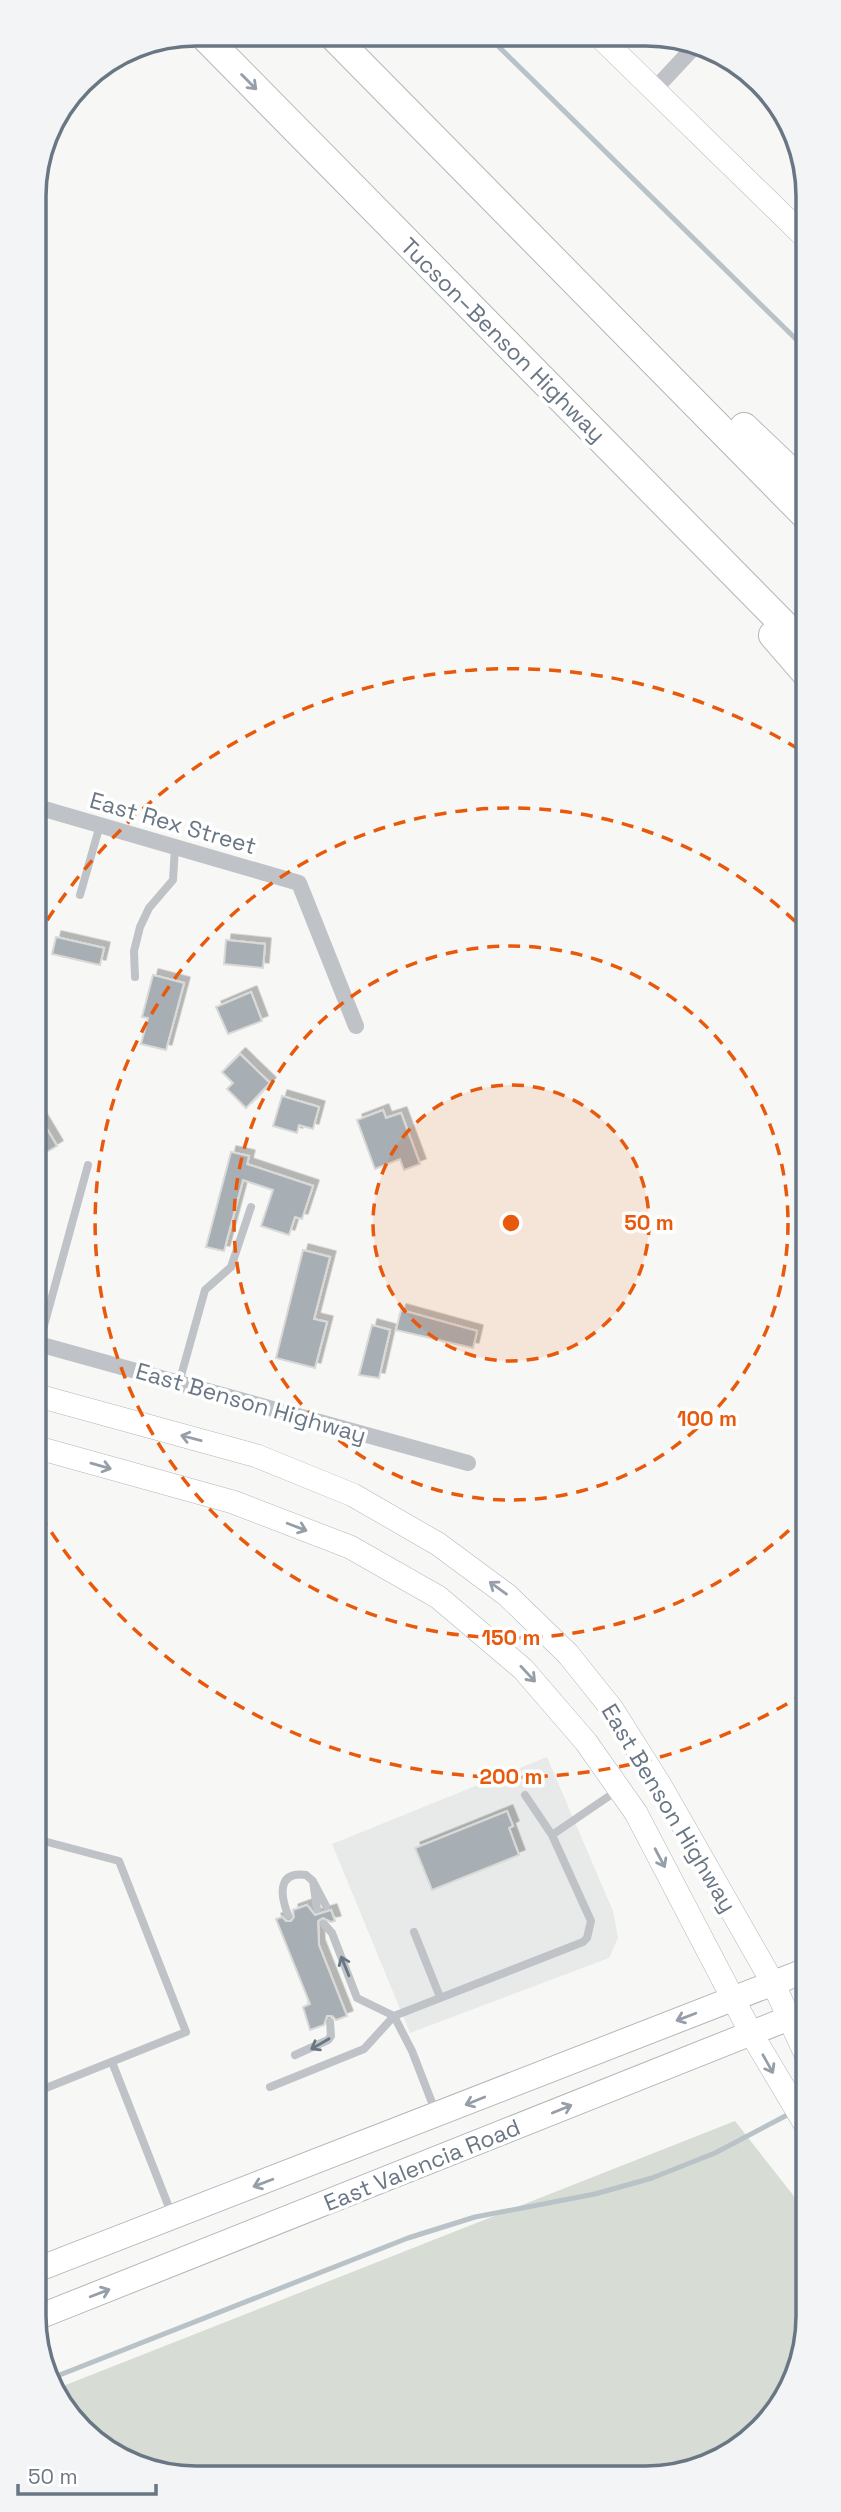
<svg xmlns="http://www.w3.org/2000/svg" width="841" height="2512" font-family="'Space Grotesk',sans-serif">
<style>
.built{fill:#e8eae9}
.green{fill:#d7dcd5}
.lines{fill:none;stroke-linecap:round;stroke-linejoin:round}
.stream{stroke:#b9c2c7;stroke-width:5}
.building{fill:#a7aeb4;stroke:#d9d9d8;stroke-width:2;filter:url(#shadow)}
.secondary-casing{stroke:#b2b7bc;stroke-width:24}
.primary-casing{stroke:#b3b7bb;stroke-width:26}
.highway-casing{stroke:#b3b6ba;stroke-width:30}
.lane{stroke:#bfc3c7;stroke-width:8}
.street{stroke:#bfc3c7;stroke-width:16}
.secondary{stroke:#fff;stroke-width:23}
.primary{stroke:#fff;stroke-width:24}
.highway{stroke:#fff;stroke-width:28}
.oneway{stroke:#969fa9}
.oneway2{stroke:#697684}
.ring{fill:none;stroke:#e8590c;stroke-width:3.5;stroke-dasharray:12 9}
.labels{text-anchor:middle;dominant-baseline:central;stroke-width:7;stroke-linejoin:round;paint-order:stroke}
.street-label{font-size:23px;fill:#697684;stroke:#fff}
.rim{fill:none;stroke:#697684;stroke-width:3.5}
.centre{fill:#e8590c;stroke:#fff;stroke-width:3.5}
.ring-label{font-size:21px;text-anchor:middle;font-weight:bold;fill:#e8590c;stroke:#fff;stroke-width:7;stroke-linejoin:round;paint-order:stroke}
</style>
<defs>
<filter id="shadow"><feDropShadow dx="5.5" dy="-5.5" stdDeviation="0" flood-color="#0004"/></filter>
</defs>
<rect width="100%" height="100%" fill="#f7f8f5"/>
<path class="built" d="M 547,1757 L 613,1911 L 618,1938 L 609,1958 L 410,2033 L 332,1844 Z"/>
<path class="green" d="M 735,2121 L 807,2213 L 807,2327 L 768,2423 L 677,2476 L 163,2476 L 80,2431 L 58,2388 Z"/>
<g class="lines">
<path class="stream" d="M 487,35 L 805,348
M 52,2378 L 408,2238 L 475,2217 L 595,2194 L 652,2178 L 715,2153 L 791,2113"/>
</g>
<path class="building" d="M 56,937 L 104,948 L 100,965 L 52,954 Z
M 226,940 L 265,944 L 263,968 L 224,964 Z
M 153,975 L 184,983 L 166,1050 L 141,1044 L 148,1018 L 142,1017 Z
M 251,992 L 262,1021 L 228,1034 L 216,1007 Z
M 240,1054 L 270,1083 L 246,1108 L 227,1089 L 233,1083 L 222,1072 Z
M 282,1096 L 319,1107 L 313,1129 L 299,1125 L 297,1133 L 273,1126 Z
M 35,1109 L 57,1146 L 35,1159 Z
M 383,1110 L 386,1118 L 401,1113 L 420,1164 L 404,1170 L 400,1159 L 375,1169 L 357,1120 Z
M 231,1152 L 249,1156 L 247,1164 L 313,1186 L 302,1219 L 295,1217 L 289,1235 L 261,1226 L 273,1190 L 243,1180 L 224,1251 L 206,1247 Z
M 303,1250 L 330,1257 L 314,1319 L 327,1322 L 315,1368 L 276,1358 Z
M 401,1310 L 477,1331 L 473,1348 L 396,1330 Z
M 372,1325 L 390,1330 L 379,1378 L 359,1375 Z
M 507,1811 L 513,1826 L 509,1828 L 519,1855 L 432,1890 L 415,1848 Z
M 307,1905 L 315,1915 L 331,1910 L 335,1921 L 331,1922 L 323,1918 L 318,1921 L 319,1945 L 347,2016 L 336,2020 L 332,2016 L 327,2016 L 324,2025 L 310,2030 L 303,2007 L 310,2004 L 276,1919 L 282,1917 L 286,1921 L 291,1921 L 294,1917 L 293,1910 Z"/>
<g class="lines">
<defs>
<path id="secondary" d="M 599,36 L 805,237
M 35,1395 L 257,1456 L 353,1495 L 438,1544 L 507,1595 L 568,1654 L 612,1709 L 660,1785 L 773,1983 L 807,2057
M 35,1447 L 233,1502 L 350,1547 L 438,1597 L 523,1669 L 586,1742 L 636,1813 L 751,2033 L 807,2127"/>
<path id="primary" d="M 36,2270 L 807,1970
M 36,2318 L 807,2011"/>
<path id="highway" d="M 201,33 L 805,646
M 331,34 L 805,515
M 744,427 L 805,485
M 773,635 L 805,672"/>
</defs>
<use href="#secondary" class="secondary-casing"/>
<use href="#primary" class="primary-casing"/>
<use href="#highway" class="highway-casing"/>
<path class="lane" d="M 80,895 L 100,825
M 135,977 L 134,951 L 140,927 L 149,908 L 173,880 L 175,847
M 39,1344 L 88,1165
M 179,1383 L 205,1290 L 231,1267 L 251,1207
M 552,1835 L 618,1790
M 36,1839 L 119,1861 L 186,2032 L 36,2092
M 314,1883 L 326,1906
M 288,1915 C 281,1897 276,1871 306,1875 L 313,1881 L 317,1909
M 324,1924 L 332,1933 L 357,1998 L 394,2016 L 412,2051 L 436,2113
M 414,1932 L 440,1997
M 295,2055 L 328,2040 L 331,2036 L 330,2022
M 112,2062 L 172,2215
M 270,2087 L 364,2049 L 394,2016 L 583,1942 L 587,1938 L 591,1921 L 552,1835 L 525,1795"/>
<path class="street" d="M 655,89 L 695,46
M 34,806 L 299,883 L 356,1026
M 35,1343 L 468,1463"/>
<use href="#secondary" class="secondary"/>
<use href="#primary" class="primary"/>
<use href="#highway" class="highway"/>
</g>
<defs><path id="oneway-shaft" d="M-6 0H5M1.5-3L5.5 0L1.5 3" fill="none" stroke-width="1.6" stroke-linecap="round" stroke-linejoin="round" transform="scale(1.75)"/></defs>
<g class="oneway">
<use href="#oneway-shaft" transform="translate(249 82) rotate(45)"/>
<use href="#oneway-shaft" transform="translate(191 1438) rotate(-165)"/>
<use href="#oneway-shaft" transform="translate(101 1466) rotate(16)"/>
<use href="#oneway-shaft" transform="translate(297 1527) rotate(21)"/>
<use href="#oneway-shaft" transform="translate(498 1588) rotate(-144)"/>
<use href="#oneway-shaft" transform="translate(528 1674) rotate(47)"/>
<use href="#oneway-shaft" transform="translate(660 1858) rotate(62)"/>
<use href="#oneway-shaft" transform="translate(686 2017) rotate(159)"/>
<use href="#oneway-shaft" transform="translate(768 2064) rotate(61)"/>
<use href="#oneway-shaft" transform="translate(475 2101) rotate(158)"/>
<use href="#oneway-shaft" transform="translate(562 2109) rotate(-22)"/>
<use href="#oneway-shaft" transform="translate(263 2183) rotate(159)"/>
<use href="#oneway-shaft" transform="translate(100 2293) rotate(-21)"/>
</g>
<g class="oneway2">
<use href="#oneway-shaft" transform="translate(345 1966) rotate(-112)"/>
<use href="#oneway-shaft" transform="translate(320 2044) rotate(150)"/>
</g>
<circle cx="511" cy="1223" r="138" fill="#e8590c" fill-opacity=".12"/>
<g class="ring">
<circle cx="511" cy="1223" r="138"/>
<circle cx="511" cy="1223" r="277"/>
<path d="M804 1516A415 415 0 1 1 804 930"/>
<path d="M805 1693A554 554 0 0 1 36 1508M36 938A554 554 0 0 1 805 753"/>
</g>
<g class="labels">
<g class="street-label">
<text transform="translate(503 340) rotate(45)">Tucson–Benson Highway</text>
<text transform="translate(173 823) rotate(16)">East Rex Street</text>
<text transform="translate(251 1403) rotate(16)">East Benson Highway</text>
<text transform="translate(669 1808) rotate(59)">East Benson Highway</text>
<text transform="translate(422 2165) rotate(-22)">East Valencia Road</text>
</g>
</g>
<path d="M0 0H841V2512H0ZM196 46H646A150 150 0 0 1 796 196V2316A150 150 0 0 1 646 2466H196A150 150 0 0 1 46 2316V196A150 150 0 0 1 196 46Z" fill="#f3f4f5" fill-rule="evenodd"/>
<path class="rim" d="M196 46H646A150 150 0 0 1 796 196V2316A150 150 0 0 1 646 2466H196A150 150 0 0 1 46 2316V196A150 150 0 0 1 196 46Z"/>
<circle cx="511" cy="1223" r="10" class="centre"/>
<g class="ring-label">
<text x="649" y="1230">50 m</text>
<text x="707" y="1426">100 m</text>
<text x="511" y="1645">150 m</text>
<text x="511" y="1784">200 m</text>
</g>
<path d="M18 2484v10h138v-10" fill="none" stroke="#697684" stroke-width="3.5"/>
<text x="28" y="2484" font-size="21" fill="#697684" stroke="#ffffff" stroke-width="5" paint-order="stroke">50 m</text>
</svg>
